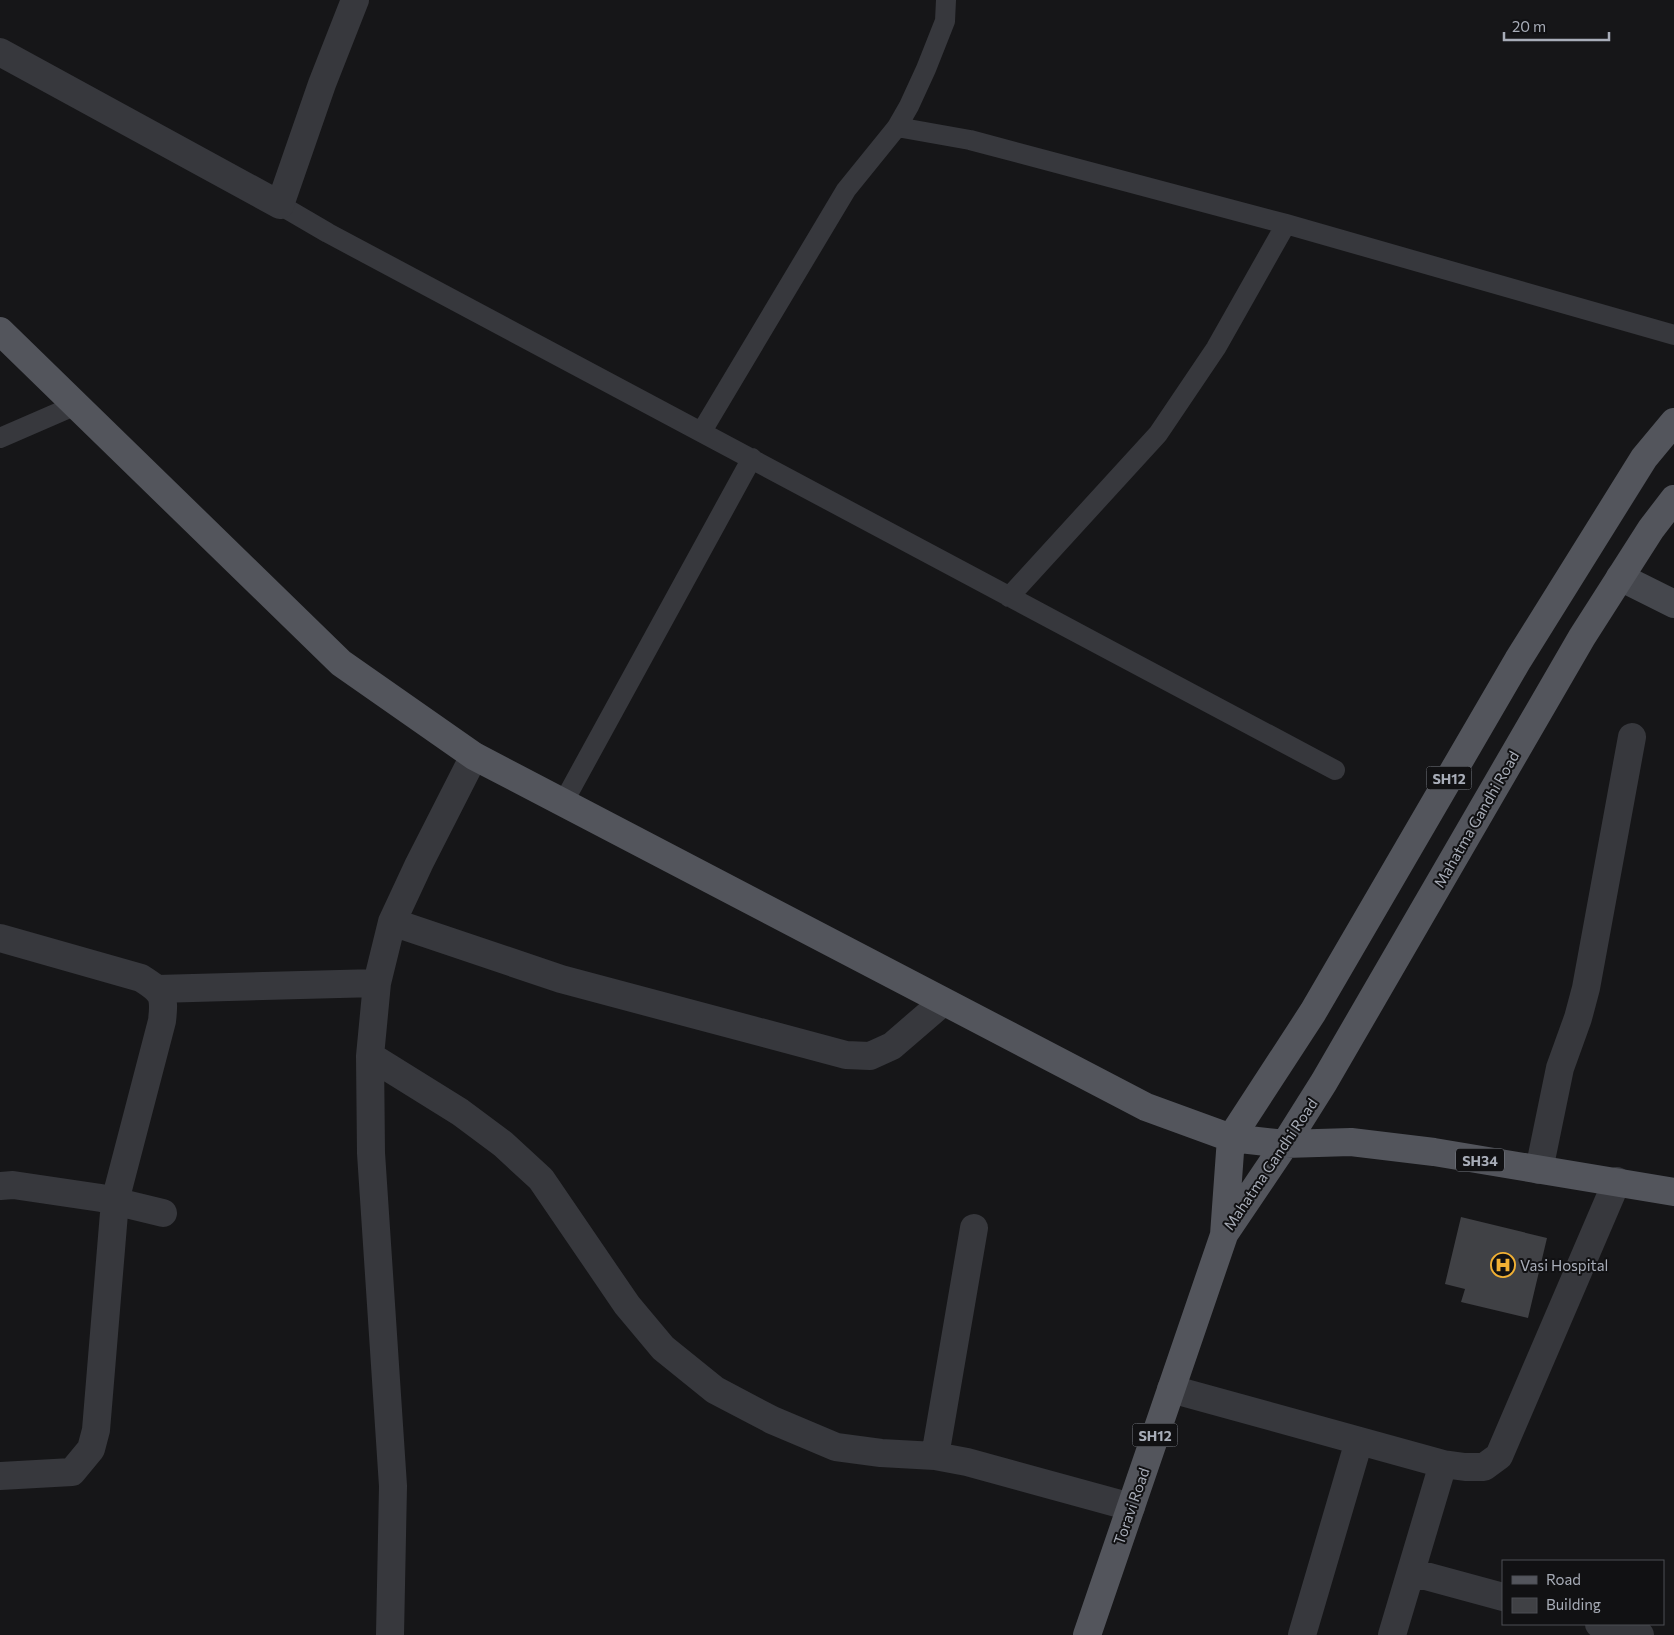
<svg xmlns="http://www.w3.org/2000/svg" width="1674" height="1635" font-family="Commissioner,sans-serif">
<style>
.building{fill:#404145}
.lines{fill:none;stroke-linecap:round;stroke-linejoin:round}
.lane{stroke:#37383d;stroke-width:20}
.street{stroke:#37383d;stroke-width:28}
.secondary{stroke:#45474d;stroke-width:28}
.primary{stroke:#53555c;stroke-width:28}
.labels{text-anchor:middle;dominant-baseline:central;stroke-width:4;stroke-linejoin:round;paint-order:stroke}
.shield{fill:#111113;stroke:#7b7e86;stroke-width:1}
.shield-label{font-size:14px;font-weight:bold;fill:#a8adb8}
.street-label{font-size:15px;fill:#a8adb8;stroke:#111113}
.poi-label{font-size:15px;fill:#a8adb8;stroke:#111113;text-anchor:start}
</style>
<rect width="100%" height="100%" fill="#161618"/>
<path class="building" d="M 1461,1217 L 1547,1238 L 1528,1318 L 1461,1302 L 1465,1289 L 1445,1284 Z"/>
<g class="lines">
<path class="lane" d="M 897,127 L 970,140 L 1286,224 L 1674,335
M 280,205 L 328,233 C 665,411 999,592 1335,770
M 702,431 L 846,190 L 897,127 L 909,106 L 926,69 L 945,21 L 946,0
M 0,438 L 76,405
M 1009,597 L 1158,434 L 1216,348 L 1286,224
M 563,803 L 752,458"/>
<path class="street" d="M 0,52 L 280,205 L 322,84 L 355,0
M 392,922 L 561,979 L 846,1055 L 870,1056 L 892,1046 L 943,1002
M 0,938 L 141,978 C 163,992 165,995 162,1021 L 115,1201 L 96,1430 L 91,1449 L 72,1472 L 0,1476
M 157,989 L 377,983
M 370,1056 L 460,1112 L 503,1144 L 541,1179 L 627,1305 L 663,1348 L 715,1390 L 772,1420 L 836,1447 L 881,1453 L 935,1456 L 967,1462 L 1131,1507
M 1539,1170 L 1560,1068 L 1578,1018 L 1586,988 L 1632,737
M 0,1186 L 13,1185 L 101,1198 L 163,1213
M 1171,1389 L 1443,1464 L 1465,1467 L 1484,1467 L 1499,1456 L 1617,1181
M 935,1456 L 974,1228
M 1411,1572 L 1503,1597
M 1599,1624 L 1640,1635
M 390,1635 L 393,1486 L 371,1153 L 370,1056 L 377,983 L 392,922 L 419,864 L 474,756
M 1302,1635 L 1359,1441
M 1392,1635 L 1443,1464"/>
<path class="secondary" d="M 1620,577 L 1674,604"/>
<path class="primary" d="M 0,331 L 341,663 L 474,756 L 1146,1107 L 1231,1138 L 1285,1144 L 1351,1142 L 1434,1152 L 1674,1192
M 1225,1233 L 1285,1144 L 1324,1082 L 1582,637 L 1651,529 L 1674,499
M 1087,1635 L 1224,1235 L 1231,1138 L 1313,1012 L 1518,660 L 1644,458 L 1674,422"/>
</g>
<defs>
<symbol id="hospital-ring" viewBox="-11 -11 22 22"><circle r="9.5" fill="#111113" stroke="#f2b134" stroke-width="1.5"/><path d="M-5-5h3v3.5h4V-5h3V5h-3V1.5h-4V5h-3Z" fill="#f2b134"/></symbol>
</defs>
<g fill-rule="evenodd">
<use href="#hospital-ring" x="1489" y="1251" width="28" height="28"/>
</g>
<g class="labels">
<g class="shield">
<rect x="1426.5" y="766.5" width="45" height="23" rx="4"/>
<rect x="1456" y="1148.5" width="48" height="23" rx="4"/>
<rect x="1132.5" y="1423.5" width="45" height="23" rx="4"/>
</g>
<g class="shield-label">
<text x="1449" y="778">SH12</text>
<text x="1480" y="1160">SH34</text>
<text x="1155" y="1435">SH12</text>
</g>
<g class="street-label">
<text transform="translate(1476 819) rotate(-60)">Mahatma Gandhi Road</text>
<text transform="translate(1270 1164) rotate(-56)">Mahatma Gandhi Road</text>
<text transform="translate(1131 1506) rotate(-71)">Toravi Road</text>
</g>
<g class="poi-label">
<text x="1520" y="1265">Vasi Hospital</text>
</g>
</g>
<rect x="1502" y="1560" width="162" height="65" fill="#111113" stroke="#4d4f55"/>
<rect x="1512" y="1576" width="25" height="8" fill="#53555c" stroke="#4d4f55"/>
<text x="1546" y="1585" font-size="15" fill="#a8adb8">Road</text>
<rect x="1512" y="1598" width="25" height="15" fill="#404145" stroke="#4d4f55"/>
<text x="1546" y="1610" font-size="15" fill="#a8adb8">Building</text>
<path d="M1504 32v8h105v-8" fill="none" stroke="#a8adb8" stroke-width="2.5"/>
<text x="1512" y="32" font-size="15" fill="#a8adb8" stroke="#111113" stroke-width="4" paint-order="stroke">20 m</text>
</svg>
